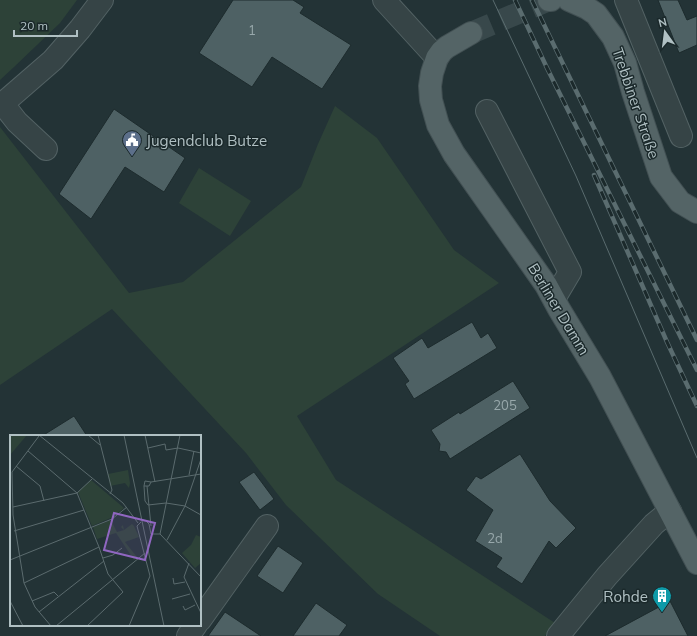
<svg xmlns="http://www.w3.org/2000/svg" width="697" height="636" font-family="Mulish,sans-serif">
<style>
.green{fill:#2d4238}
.building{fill:#4e6164;stroke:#1d2b2d}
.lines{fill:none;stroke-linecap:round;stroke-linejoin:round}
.major-tunnel{stroke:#38484b;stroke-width:22;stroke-dasharray:22 11;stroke-linecap:butt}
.minor-casing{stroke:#536264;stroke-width:24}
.major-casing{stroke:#425053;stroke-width:24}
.minor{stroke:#364446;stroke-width:22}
.major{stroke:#546466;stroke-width:22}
.tram{stroke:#5a6c6f;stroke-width:1}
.rail-casing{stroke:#5a6c6f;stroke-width:4.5}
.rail{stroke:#1b292b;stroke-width:3;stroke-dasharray:9;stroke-linecap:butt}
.labels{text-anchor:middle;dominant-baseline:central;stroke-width:3;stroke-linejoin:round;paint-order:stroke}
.number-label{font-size:13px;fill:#98a8ab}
.street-label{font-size:15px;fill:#b0c0c3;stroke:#1b292b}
.poi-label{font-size:15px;fill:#b0c0c3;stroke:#1b292b;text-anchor:start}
.inset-road{fill:none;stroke:#5b6b6e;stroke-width:1}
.view{fill:#9067c1;fill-opacity:0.15;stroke:#9067c1;stroke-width:2}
.inset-edge{fill:none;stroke:#b0c0c3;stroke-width:2}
</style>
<rect width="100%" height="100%" fill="#233336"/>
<path class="green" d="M 0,0 L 77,0 L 60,23 L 14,67 L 0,80 Z
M 335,106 L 377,138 L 454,250 L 499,283 L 297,416 L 336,480 L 555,623 L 545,636 L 440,636 L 378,594 L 286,505 L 246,453 L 112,309 L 0,385 L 0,127 L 129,293 L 183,282 L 301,187 L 318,144 Z
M 199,168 L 251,201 L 230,236 L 179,203 Z"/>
<path class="building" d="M 233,0 L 293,0 L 304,7 L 300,13 L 351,45 L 322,89 L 272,57 L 252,87 L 199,53 Z
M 658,0 L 678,0 L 687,20 L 697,16 L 697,45 L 679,53 Z
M 114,109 L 185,158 L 164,192 L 125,167 L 91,219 L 59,194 Z
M 472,322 L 481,338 L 488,333 L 497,348 L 414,399 L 405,384 L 409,381 L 393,358 L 422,338 L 428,348 Z
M 513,381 L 530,408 L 450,459 L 446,452 L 439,451 L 440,444 L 431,430 L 459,412 L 460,414 Z
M 74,416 L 87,436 L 42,436 Z
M 520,454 L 550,501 L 576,528 L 556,548 L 549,541 L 522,584 L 496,567 L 502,558 L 475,541 L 493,510 L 466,490 L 476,476 L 481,479 Z
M 254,472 L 274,499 L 260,510 L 239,482 Z
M 278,546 L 303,563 L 283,593 L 257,576 Z
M 670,601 L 688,636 L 605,636 Z
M 316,603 L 347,625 L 339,636 L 293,636 Z
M 225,612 L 261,636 L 208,636 Z"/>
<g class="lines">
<path class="major-tunnel" d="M 471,33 L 549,0"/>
<defs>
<path id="minor" d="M 384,0 L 437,58
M 626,0 L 681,136
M 3,104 L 17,122 L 46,149
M 0,106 L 53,60 L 80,29 L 102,0
M 487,111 L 570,272 L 554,299
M 200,620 L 267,526
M 188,636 L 196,625
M 558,636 L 607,576 L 654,524 L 670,511"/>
<path id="major" d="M 549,0 L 551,0
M 569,0 L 587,8 L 596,14 L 613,37 L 625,63 L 633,92 L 661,177 L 680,202 L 697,212
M 471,33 L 447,47 L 442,51 L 437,58 L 432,73 L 430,86 L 431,100 L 438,125 L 454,154 L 546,285 L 559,309 L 600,377 L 697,563"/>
</defs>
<use href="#minor" class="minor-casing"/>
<use href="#major" class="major-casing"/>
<use href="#minor" class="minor"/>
<use href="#major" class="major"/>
<path class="tram" d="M 493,0 L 576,176 L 697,458"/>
<defs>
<path id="rail" d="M 515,0 L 547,68 L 697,370
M 532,0 L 697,340
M 594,175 L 667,342 L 697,406"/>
</defs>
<use href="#rail" class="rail-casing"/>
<use href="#rail" class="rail"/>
</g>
<defs>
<symbol id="civic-pin" viewBox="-11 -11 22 30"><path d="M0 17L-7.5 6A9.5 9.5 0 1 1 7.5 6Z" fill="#5c6f8a" stroke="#1b292b"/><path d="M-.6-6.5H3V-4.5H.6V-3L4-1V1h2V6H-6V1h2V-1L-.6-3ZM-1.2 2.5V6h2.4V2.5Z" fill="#fff"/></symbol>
<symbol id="building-pin" viewBox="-11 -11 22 30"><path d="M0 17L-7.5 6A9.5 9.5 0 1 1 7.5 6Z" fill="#0f9aa8" stroke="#1b292b"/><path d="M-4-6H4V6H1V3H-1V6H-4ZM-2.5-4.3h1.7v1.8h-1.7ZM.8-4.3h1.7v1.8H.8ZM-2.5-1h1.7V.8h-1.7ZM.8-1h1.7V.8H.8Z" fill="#fff"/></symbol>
</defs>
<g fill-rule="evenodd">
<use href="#civic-pin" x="121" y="129" width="22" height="30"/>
<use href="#building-pin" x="651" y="585" width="22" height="30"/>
</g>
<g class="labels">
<g class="number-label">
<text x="252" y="30">1</text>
<text x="505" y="405">205</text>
<text x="495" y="538">2d</text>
</g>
<g class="street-label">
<text transform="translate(636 103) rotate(71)">Trebbiner Straße</text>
<text transform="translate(559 309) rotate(59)">Berliner Damm</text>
</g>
<g class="poi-label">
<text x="146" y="140">Jugendclub Butze</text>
<text x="648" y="596" text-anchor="end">Rohde</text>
</g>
</g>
<g transform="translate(10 435)">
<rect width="191" height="191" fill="#233336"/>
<path d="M 0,0 L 17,0 L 0,20 ZM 118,35 L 120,48 L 119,53 L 115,48 L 100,51 L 98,39 ZM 81,45 L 114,73 L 103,82 L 82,91 L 68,57 ZM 101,85 L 107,97 L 114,95 L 111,92 L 113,90 L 114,95 L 122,89 L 124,91 L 129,102 L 115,107 L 127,122 L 124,125 L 106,98 L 87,104 L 83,92 ZM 186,100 L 191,102 L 191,128 L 185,133 L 172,118 L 181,110 Z" fill="#2d4238"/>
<path class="inset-road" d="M 29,0 L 113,68 L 128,88M 78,0 L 90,10M 88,0 L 102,55 L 100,59M 114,0 L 154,191M 135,0 L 145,47M 29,1 L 2,37 L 3,80 L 14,148 L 25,172 L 41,191M 138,13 L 155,9 L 156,15 L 168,13 L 191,18M 18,16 L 67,58 L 89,112 L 98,139 L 113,157 L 77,191M 6,31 L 30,51 L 34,66M 179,40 L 184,16M 141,47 L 139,51 L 134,51 L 135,46 L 141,47 L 191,39M 134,51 L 135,66 L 138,70M 137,51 L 141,91M 138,70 L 156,68 L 175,71 L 191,80M 3,72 L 67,58 L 82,44M 136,86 L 139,89 L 141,99 L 150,99 L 170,0M 4,96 L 74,75M 150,99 L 191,142M 157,105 L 175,71 L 191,24M 93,123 L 103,120 L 112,113M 0,125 L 102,84 L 117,72M 179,128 L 174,142 L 191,178M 163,143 L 164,149 L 175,147M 14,148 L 89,112M 162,164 L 180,159M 0,166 L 13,191M 22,166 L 44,157 L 48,161M 173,171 L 175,175 L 185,170M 29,177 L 94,126M 46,191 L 135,118M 119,191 L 140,141 L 127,91 L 131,87"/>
<path class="view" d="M 104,78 L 145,88 L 135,125 L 94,115 Z"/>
<rect width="191" height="191" class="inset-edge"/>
</g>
<g transform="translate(665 32) rotate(346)" stroke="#1b292b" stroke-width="3" paint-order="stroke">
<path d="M0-3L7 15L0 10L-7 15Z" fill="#b0c0c3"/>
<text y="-6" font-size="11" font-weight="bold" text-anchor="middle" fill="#b0c0c3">N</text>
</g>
<path d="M14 30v6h63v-6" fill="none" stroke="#b0c0c3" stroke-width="2"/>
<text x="20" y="30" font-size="12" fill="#b0c0c3" stroke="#1b292b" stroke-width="3" paint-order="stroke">20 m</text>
</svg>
